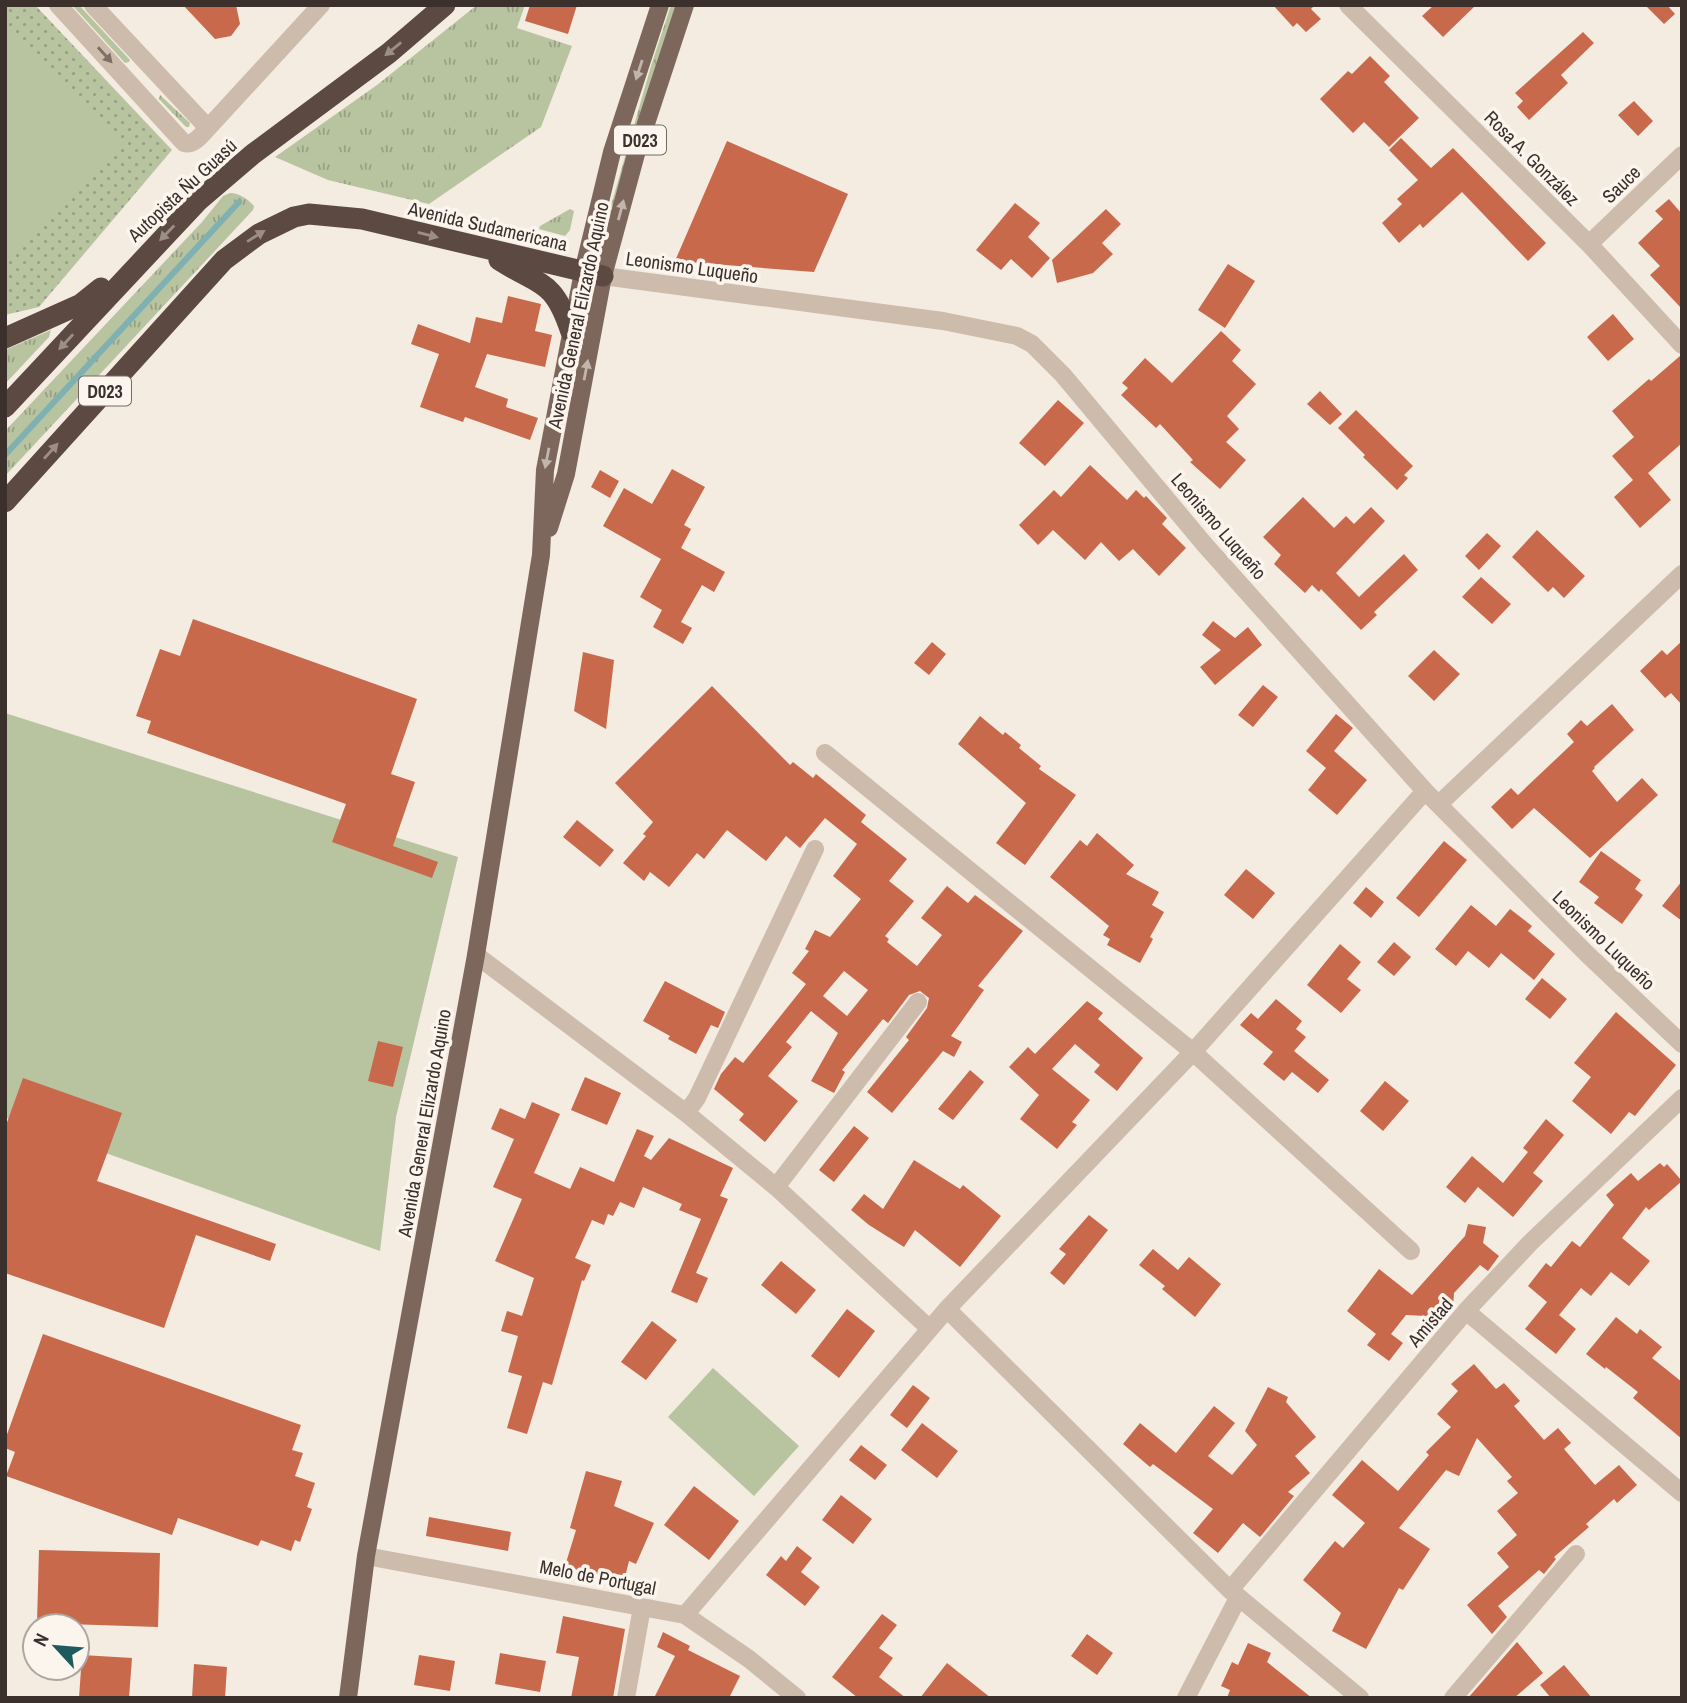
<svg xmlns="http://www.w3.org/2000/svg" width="1687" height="1703" font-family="'Archivo Narrow',sans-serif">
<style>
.grass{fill:url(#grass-tufts)}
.park{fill:url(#park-dots)}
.pitch{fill:#b8c4a0}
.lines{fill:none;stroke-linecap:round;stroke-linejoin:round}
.stream{stroke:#7fb0b2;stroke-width:6}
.building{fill:#c8694b;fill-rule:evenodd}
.minor{stroke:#cdbbac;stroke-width:18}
.major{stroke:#7d675c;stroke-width:18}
.highway{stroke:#5c4a42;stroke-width:21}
.oneway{fill:#9c8e87}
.oneway2{fill:#7d6f65}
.oneway3{fill:#c2b5ac}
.labels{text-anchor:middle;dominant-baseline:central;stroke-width:7;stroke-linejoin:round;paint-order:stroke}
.shield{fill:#fbf5ee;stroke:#756b66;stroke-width:2}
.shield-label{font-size:18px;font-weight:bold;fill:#3b302b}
.street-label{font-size:19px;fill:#3b302b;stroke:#fbf5ee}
</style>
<defs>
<pattern id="grass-tufts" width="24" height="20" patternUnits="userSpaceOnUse" patternTransform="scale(1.75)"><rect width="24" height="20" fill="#b8c4a0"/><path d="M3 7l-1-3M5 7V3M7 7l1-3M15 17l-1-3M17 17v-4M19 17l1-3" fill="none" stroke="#97a083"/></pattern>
<pattern id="park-dots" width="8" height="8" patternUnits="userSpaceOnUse" patternTransform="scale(1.75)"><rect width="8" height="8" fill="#b8c4a0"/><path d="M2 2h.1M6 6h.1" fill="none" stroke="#97a083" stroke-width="1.8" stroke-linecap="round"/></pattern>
</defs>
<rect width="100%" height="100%" fill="#f4ebe1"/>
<path class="grass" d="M 72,5 L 79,5 L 130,60 L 129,62 L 125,63 Z
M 477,5 L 525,5 L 517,28 L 572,46 L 541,127 L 429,204 L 328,180 L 275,157 L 377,85 Z
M 671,5 L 676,5 L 611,216 L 608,216 L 651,66 Z
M 160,95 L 190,123 L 189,127 L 186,127 L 159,99 Z
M 230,193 C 239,193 248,199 254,206 L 253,210 L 5,476 L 5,431 L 202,222 L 223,196 Z
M 570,209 L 574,211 L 570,230 L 565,236 L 539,229 L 540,226 Z
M 51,330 L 49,337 L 5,384 L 5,350 Z"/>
<path class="park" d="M 5,5 L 35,5 L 172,150 L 39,307 L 5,315 Z"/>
<path class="pitch" d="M 5,23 L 122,145 L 5,259 Z
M 5,713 L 458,857 L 396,1117 L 380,1251 L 5,1117 Z
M 713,1368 L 799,1446 L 754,1496 L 668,1417 Z"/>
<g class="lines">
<path class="stream" d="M 5,455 L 239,202"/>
</g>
<path class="building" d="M 183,5 L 236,5 L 240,24 L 231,36 L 215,39 Z
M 530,5 L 577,5 L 568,34 L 525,21 Z
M 1273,5 L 1315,5 L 1311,9 L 1321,19 L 1306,32 L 1297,23 L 1293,27 Z
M 1434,5 L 1476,5 L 1443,37 L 1422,16 Z
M 1645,5 L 1667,5 L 1675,14 L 1664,24 Z
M 1583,32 L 1594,43 L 1561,75 L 1568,83 L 1529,120 L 1517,107 L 1523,101 L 1515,93 Z
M 1370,56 L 1390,76 L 1384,82 L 1419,118 L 1389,147 L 1364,122 L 1353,133 L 1320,99 L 1348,71 L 1352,74 Z
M 1634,101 L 1653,121 L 1638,136 L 1618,115 Z
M 1401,138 L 1431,168 L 1453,148 L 1546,243 L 1528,261 L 1462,192 L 1423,228 L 1420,224 L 1399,243 L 1382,223 L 1402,204 L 1397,199 L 1418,180 L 1389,150 Z
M 727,141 L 848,194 L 814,272 L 675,261 Z
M 1669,199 L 1682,214 L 1682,309 L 1650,275 L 1660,266 L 1638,243 L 1663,219 L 1655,211 Z
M 1015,203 L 1040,223 L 1028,237 L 1050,258 L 1032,278 L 1011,259 L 1001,270 L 976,250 Z
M 1106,209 L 1121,224 L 1102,243 L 1113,254 L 1093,273 L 1057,283 L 1052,260 Z
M 1228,264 L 1255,281 L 1225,328 L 1198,310 Z
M 508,296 L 541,304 L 535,331 L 552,335 L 545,367 L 487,354 L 475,387 L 508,399 L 506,407 L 538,418 L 530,440 L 465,417 L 463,422 L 420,407 L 439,354 L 411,344 L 418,324 L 470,343 L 476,317 L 502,323 Z
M 1613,314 L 1634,339 L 1608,361 L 1587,337 Z
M 1221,331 L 1241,350 L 1232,361 L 1256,384 L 1227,416 L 1239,429 L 1226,442 L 1246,460 L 1220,489 L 1190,462 L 1193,460 L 1160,424 L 1156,428 L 1121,395 L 1128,388 L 1122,383 L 1145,358 L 1172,383 Z
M 1680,356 L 1682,443 L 1648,473 L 1671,500 L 1640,528 L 1614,497 L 1633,480 L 1612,456 L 1634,437 L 1612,411 L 1649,379 L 1651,381 Z
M 1320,391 L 1342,414 L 1330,425 L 1307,404 Z
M 1058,400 L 1084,423 L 1045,466 L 1019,443 Z
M 1356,410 L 1413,466 L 1404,475 L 1408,478 L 1397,490 L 1363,457 L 1365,455 L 1338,428 Z
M 1090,465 L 1127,500 L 1136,490 L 1144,498 L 1146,496 L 1167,518 L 1162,524 L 1186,548 L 1159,576 L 1133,549 L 1119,561 L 1101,542 L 1085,560 L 1053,530 L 1038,545 L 1019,525 L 1054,490 L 1061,497 Z
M 672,469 L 705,487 L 684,525 L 691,529 L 681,548 L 725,572 L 714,592 L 702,585 L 681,622 L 692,628 L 683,644 L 653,627 L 662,610 L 640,597 L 661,559 L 603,526 L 624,488 L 652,504 Z
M 600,470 L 619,481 L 610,498 L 591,487 Z
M 1303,497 L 1334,528 L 1346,516 L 1354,524 L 1371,507 L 1385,521 L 1336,573 L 1359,597 L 1404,554 L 1418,570 L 1374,612 L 1377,615 L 1361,630 L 1321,589 L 1319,592 L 1312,585 L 1305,593 L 1274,564 L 1281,555 L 1263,537 Z
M 1537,530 L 1585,576 L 1564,598 L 1553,587 L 1548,592 L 1512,557 Z
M 1487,533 L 1501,546 L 1479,570 L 1465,556 Z
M 1481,577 L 1511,604 L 1492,624 L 1462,597 Z
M 193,619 L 417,699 L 391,774 L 415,782 L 393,846 L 438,862 L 432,878 L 332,842 L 346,804 L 147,733 L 151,721 L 136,716 L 160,649 L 180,656 Z
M 1213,621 L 1235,638 L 1248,627 L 1262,645 L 1215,685 L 1200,667 L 1221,650 L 1202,635 Z
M 1682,641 L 1682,705 L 1671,693 L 1665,698 L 1640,671 L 1662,650 L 1667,655 Z
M 932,642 L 946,654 L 929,675 L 914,663 Z
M 1434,650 L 1460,674 L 1434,701 L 1408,676 Z
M 583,652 L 614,660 L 606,729 L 574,711 Z
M 1263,685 L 1278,697 L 1253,727 L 1238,715 Z
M 712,686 L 790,765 L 793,762 L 813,778 L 816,774 L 866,815 L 861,822 L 907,859 L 889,881 L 914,901 L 885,936 L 889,939 L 887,942 L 917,966 L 942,935 L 921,918 L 947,886 L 968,903 L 975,895 L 1023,931 L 978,986 L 984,990 L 951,1036 L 962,1042 L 954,1057 L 943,1051 L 892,1113 L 867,1092 L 909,1040 L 906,1037 L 927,1008 L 929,998 L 920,991 L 909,995 L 888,1023 L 883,1019 L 842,1070 L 845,1072 L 834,1093 L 811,1081 L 838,1033 L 811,1011 L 786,1042 L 792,1047 L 768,1076 L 798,1101 L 765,1142 L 739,1120 L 744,1114 L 714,1089 L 721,1074 L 735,1057 L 743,1063 L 806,984 L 792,973 L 809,951 L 805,949 L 815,930 L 830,937 L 861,899 L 833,876 L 857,844 L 825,818 L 800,848 L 786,836 L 766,861 L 727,830 L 704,859 L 697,853 L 669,887 L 650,872 L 644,881 L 623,863 L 646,836 L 643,834 L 653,822 L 615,783 ZM 844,971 L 868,990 L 847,1016 L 823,996 Z
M 1612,704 L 1634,730 L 1594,767 L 1595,768 L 1592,771 L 1617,802 L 1642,778 L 1658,795 L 1590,858 L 1534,808 L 1512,829 L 1491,807 L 1511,788 L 1518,795 L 1574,742 L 1567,734 L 1581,720 L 1587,726 Z
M 1336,714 L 1353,728 L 1334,751 L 1367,780 L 1337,815 L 1308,790 L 1326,768 L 1306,751 Z
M 980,716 L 1003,735 L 1005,732 L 1021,745 L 1019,748 L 1041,766 L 1039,769 L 1076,795 L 1025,865 L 996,843 L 1026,803 L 958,744 Z
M 577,820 L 614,850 L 600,867 L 563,837 Z
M 1097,833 L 1134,865 L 1126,874 L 1159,892 L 1152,905 L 1164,912 L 1150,937 L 1153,939 L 1140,963 L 1107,945 L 1110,939 L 1103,935 L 1109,926 L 1050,877 L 1080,840 L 1087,846 Z
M 1444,841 L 1467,860 L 1419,917 L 1396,898 Z
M 1601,851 L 1641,880 L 1635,889 L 1643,895 L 1622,924 L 1594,903 L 1599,897 L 1579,882 Z
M 1246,869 L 1275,893 L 1253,919 L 1224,895 Z
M 1682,881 L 1682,921 L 1662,906 Z
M 1366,887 L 1384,902 L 1371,918 L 1353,903 Z
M 1471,905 L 1496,926 L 1510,909 L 1532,926 L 1528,931 L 1555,954 L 1534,980 L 1501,953 L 1489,968 L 1468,951 L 1456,966 L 1435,949 Z
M 1394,942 L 1411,957 L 1394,976 L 1377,962 Z
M 1340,944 L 1361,962 L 1347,979 L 1361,990 L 1341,1013 L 1307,985 Z
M 1542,978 L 1567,999 L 1550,1019 L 1525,999 Z
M 665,981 L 725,1012 L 718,1028 L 711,1025 L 696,1054 L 668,1039 L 670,1036 L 643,1021 Z
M 1276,999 L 1302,1021 L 1296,1029 L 1306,1037 L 1294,1051 L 1329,1080 L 1318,1093 L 1292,1072 L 1284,1081 L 1263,1064 L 1273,1052 L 1240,1025 L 1251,1013 L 1258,1019 Z
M 1087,1001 L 1103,1013 L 1098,1019 L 1143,1058 L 1117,1091 L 1094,1072 L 1100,1065 L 1075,1044 L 1052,1069 L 1090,1100 L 1072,1122 L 1077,1125 L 1057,1149 L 1020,1119 L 1039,1095 L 1009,1067 L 1028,1047 L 1035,1054 Z
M 1616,1012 L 1676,1065 L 1635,1116 L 1629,1112 L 1611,1134 L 1572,1101 L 1591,1077 L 1574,1063 Z
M 378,1041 L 403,1047 L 393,1087 L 368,1081 Z
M 970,1070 L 984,1082 L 953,1120 L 938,1109 Z
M 585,1077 L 621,1093 L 607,1125 L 571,1110 Z
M 23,1078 L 122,1113 L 97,1181 L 276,1244 L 270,1261 L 196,1235 L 164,1328 L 5,1273 L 5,1128 Z
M 1385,1081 L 1409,1101 L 1383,1131 L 1360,1111 Z
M 532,1102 L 560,1114 L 534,1173 L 570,1189 L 580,1167 L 614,1182 L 637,1129 L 654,1136 L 644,1156 L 651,1160 L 669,1138 L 733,1168 L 720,1196 L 728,1199 L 696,1273 L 708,1278 L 697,1303 L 671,1292 L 701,1219 L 679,1210 L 682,1204 L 643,1187 L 634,1208 L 620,1202 L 613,1216 L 608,1214 L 604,1225 L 592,1220 L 575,1258 L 591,1265 L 584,1281 L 582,1280 L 552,1385 L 543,1382 L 527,1434 L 507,1428 L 522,1376 L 508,1372 L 518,1336 L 501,1331 L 507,1311 L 522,1316 L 534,1278 L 495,1261 L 522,1199 L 493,1187 L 514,1139 L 491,1129 L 500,1108 L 525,1119 Z
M 1546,1119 L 1564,1135 L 1533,1173 L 1543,1181 L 1513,1217 L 1478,1187 L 1465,1203 L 1446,1187 L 1472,1156 L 1503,1183 L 1528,1152 L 1523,1148 Z
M 854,1126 L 869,1138 L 834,1182 L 819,1170 Z
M 914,1160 L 960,1189 L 963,1185 L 1001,1216 L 960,1267 L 915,1230 L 904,1247 L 869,1225 L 851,1210 L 864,1194 L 883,1209 Z
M 1660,1163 L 1664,1167 L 1667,1164 L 1682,1181 L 1649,1210 L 1646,1207 L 1622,1238 L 1650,1261 L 1629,1286 L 1611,1272 L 1591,1296 L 1581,1288 L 1559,1315 L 1576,1329 L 1556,1354 L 1525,1329 L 1547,1302 L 1528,1286 L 1546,1263 L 1551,1267 L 1572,1241 L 1580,1247 L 1614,1205 L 1606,1195 L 1631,1173 L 1638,1181 Z
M 1089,1215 L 1108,1230 L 1064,1285 L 1050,1273 L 1066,1254 L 1059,1249 Z
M 1468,1224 L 1486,1227 L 1483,1243 L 1499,1256 L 1488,1271 L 1480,1265 L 1454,1293 L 1453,1308 L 1446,1317 L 1406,1315 L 1391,1334 L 1403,1343 L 1389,1361 L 1367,1345 L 1376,1334 L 1347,1311 L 1379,1269 L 1412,1295 L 1465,1236 Z
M 1153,1249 L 1178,1270 L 1189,1257 L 1221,1284 L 1195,1317 L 1162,1289 L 1165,1286 L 1139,1265 Z
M 781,1261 L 816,1290 L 796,1314 L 761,1285 Z
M 847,1309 L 875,1331 L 839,1378 L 811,1356 Z
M 1616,1317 L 1637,1334 L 1640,1329 L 1662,1347 L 1652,1358 L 1682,1382 L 1682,1439 L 1633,1398 L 1638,1392 L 1606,1367 L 1605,1369 L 1586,1354 Z
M 652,1321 L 677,1340 L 646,1380 L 621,1362 Z
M 43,1334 L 301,1425 L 292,1450 L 303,1453 L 295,1476 L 315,1483 L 307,1507 L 312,1509 L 300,1542 L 295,1540 L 291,1551 L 261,1540 L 258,1546 L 178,1518 L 172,1535 L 6,1476 L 15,1452 L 5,1448 L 5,1440 Z
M 1474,1364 L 1496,1389 L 1504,1383 L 1520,1401 L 1514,1406 L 1544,1440 L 1558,1428 L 1571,1443 L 1564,1449 L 1595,1485 L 1619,1465 L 1637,1485 L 1617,1503 L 1614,1499 L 1586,1524 L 1589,1527 L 1554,1557 L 1556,1559 L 1544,1574 L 1539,1570 L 1498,1606 L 1507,1617 L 1492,1634 L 1467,1605 L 1509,1567 L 1497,1553 L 1517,1535 L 1497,1511 L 1518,1493 L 1507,1481 L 1512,1477 L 1477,1438 L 1459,1476 L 1446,1470 L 1399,1528 L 1430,1549 L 1403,1590 L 1399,1588 L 1366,1649 L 1332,1631 L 1341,1613 L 1303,1580 L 1335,1541 L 1343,1548 L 1365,1523 L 1332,1495 L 1362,1460 L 1398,1491 L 1429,1455 L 1426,1452 L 1451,1427 L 1437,1414 L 1458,1391 L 1451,1384 Z
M 913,1385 L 930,1398 L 907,1428 L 890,1415 Z
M 1268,1387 L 1288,1397 L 1286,1402 L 1316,1437 L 1295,1456 L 1310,1473 L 1288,1492 L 1294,1496 L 1260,1537 L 1243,1523 L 1218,1553 L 1193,1533 L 1213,1509 L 1153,1464 L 1150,1467 L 1123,1444 L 1140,1423 L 1176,1453 L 1214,1406 L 1235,1423 L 1208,1456 L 1232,1475 L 1257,1445 L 1245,1431 Z
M 922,1423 L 958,1451 L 937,1478 L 901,1450 Z
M 861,1445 L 887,1465 L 875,1480 L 849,1460 Z
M 586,1471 L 622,1481 L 614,1506 L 654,1523 L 636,1564 L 629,1561 L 623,1585 L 565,1566 L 576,1530 L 570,1528 Z
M 694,1486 L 739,1521 L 709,1560 L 664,1525 Z
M 841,1495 L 872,1519 L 853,1544 L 822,1520 Z
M 429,1517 L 511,1532 L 508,1551 L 426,1536 Z
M 797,1546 L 812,1558 L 801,1572 L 820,1587 L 805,1606 L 766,1575 L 781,1556 L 786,1561 Z
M 39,1550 L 160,1553 L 158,1627 L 37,1623 Z
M 882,1614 L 897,1625 L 879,1648 L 893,1658 L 879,1677 L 906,1698 L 858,1698 L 832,1677 Z
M 563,1616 L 625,1629 L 613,1698 L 571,1698 L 579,1657 L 556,1653 Z
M 663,1632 L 690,1646 L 688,1650 L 740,1676 L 729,1698 L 654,1698 L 675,1656 L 657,1647 Z
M 1087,1634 L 1113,1653 L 1097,1675 L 1071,1656 Z
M 1517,1642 L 1543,1673 L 1514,1698 L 1468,1698 Z
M 1248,1643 L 1271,1653 L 1267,1662 L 1312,1698 L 1227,1698 L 1230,1690 L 1221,1686 L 1232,1662 L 1238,1665 Z
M 500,1653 L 546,1661 L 540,1692 L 495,1684 Z
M 82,1655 L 132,1658 L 129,1698 L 79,1698 Z
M 419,1655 L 455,1661 L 450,1691 L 414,1685 Z
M 947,1663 L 991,1698 L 920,1698 Z
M 194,1664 L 227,1667 L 225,1698 L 192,1698 Z
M 1564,1665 L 1592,1698 L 1551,1698 L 1540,1685 Z"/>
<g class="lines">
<path class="minor" d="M 58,5 L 184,143 C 194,146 202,134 208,128 L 321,5
M 93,5 L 208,128
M 1348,5 L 1589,244 L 1682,345
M 1589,244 L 1682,155
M 603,276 L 943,321 L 1017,336 L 1032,344 L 1063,375 L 1205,545 L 1425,791 L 1586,953 L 1682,1044
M 825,753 L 1193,1052 L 1411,1251
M 1439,804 L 1682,574
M 476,955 L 686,1113 L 776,1187 L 930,1329
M 686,1113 L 697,1098 L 815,849
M 776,1187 L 918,1002
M 947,1309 L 1230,1590 L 1360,1698
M 1466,1311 L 1682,1493
M 366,1556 L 685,1615 L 749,1659 L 797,1698
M 1230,1590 L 1466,1311 L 1530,1243 L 1682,1098
M 685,1615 L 947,1309 L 1193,1052 L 1425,791
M 626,1698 L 642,1607
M 1186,1698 L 1238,1598
M 1453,1698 L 1576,1554"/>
<path class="major" d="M 549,528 L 566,474 L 603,276 L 636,154 L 685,5
M 348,1698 L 366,1556 L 476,955 L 541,555 L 545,470 L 583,272 L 612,152 L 660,5"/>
<path class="highway" d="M 499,260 C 541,287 553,278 571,332
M 5,338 L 81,304 L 101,288
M 5,407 L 198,201 L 253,154 L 389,53 L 445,5
M 5,502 L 224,260 L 259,234 L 294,217 L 309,214 L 362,219 L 603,276"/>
</g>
<defs><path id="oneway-solid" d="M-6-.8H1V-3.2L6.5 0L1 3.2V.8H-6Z" transform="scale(1.75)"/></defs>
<g class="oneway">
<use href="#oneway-solid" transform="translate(393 49) rotate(141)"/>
<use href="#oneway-solid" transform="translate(167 233) rotate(134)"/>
<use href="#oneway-solid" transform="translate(428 235) rotate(14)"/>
<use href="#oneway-solid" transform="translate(256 236) rotate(-32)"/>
<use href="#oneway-solid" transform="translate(66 342) rotate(133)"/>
<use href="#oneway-solid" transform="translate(51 451) rotate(-48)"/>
</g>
<use class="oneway2" href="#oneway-solid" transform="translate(105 55) rotate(48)"/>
<g class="oneway3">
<use href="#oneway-solid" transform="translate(639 70) rotate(108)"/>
<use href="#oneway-solid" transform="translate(621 210) rotate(-75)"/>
<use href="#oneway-solid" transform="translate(586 370) rotate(-79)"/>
<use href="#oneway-solid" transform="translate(547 458) rotate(101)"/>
</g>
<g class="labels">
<g class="shield">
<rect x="614" y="125.5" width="52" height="29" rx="5"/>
<rect x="79" y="376.5" width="52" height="29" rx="5"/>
</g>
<g class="shield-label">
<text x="640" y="140">D023</text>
<text x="105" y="391">D023</text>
</g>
<g class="street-label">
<text transform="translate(1532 158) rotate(45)">Rosa A. González</text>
<text transform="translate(1621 184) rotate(-44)">Sauce</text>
<text transform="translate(182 190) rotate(-43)">Autopista Ñu Guasú</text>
<text transform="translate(488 226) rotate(13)">Avenida Sudamericana</text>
<text transform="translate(692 267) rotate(8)">Leonismo Luqueño</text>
<text transform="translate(578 315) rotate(-78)">Avenida General Elizardo Aquino</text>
<text transform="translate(1219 526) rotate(49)">Leonismo Luqueño</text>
<text transform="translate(1604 940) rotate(44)">Leonismo Luqueño</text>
<text transform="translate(424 1123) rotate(-80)">Avenida General Elizardo Aquino</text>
<text transform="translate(1430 1322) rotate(-49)">Amistad</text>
<text transform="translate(598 1577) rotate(11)">Melo de Portugal</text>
</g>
</g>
<rect width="1687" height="1703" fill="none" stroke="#3b302b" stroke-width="14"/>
<g transform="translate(56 1647) rotate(296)"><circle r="33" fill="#fbf5ee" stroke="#aea6a0" stroke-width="2"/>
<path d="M0-5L12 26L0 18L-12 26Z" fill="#1f5a5e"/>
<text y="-10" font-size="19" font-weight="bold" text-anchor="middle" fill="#3b302b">N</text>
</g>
</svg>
